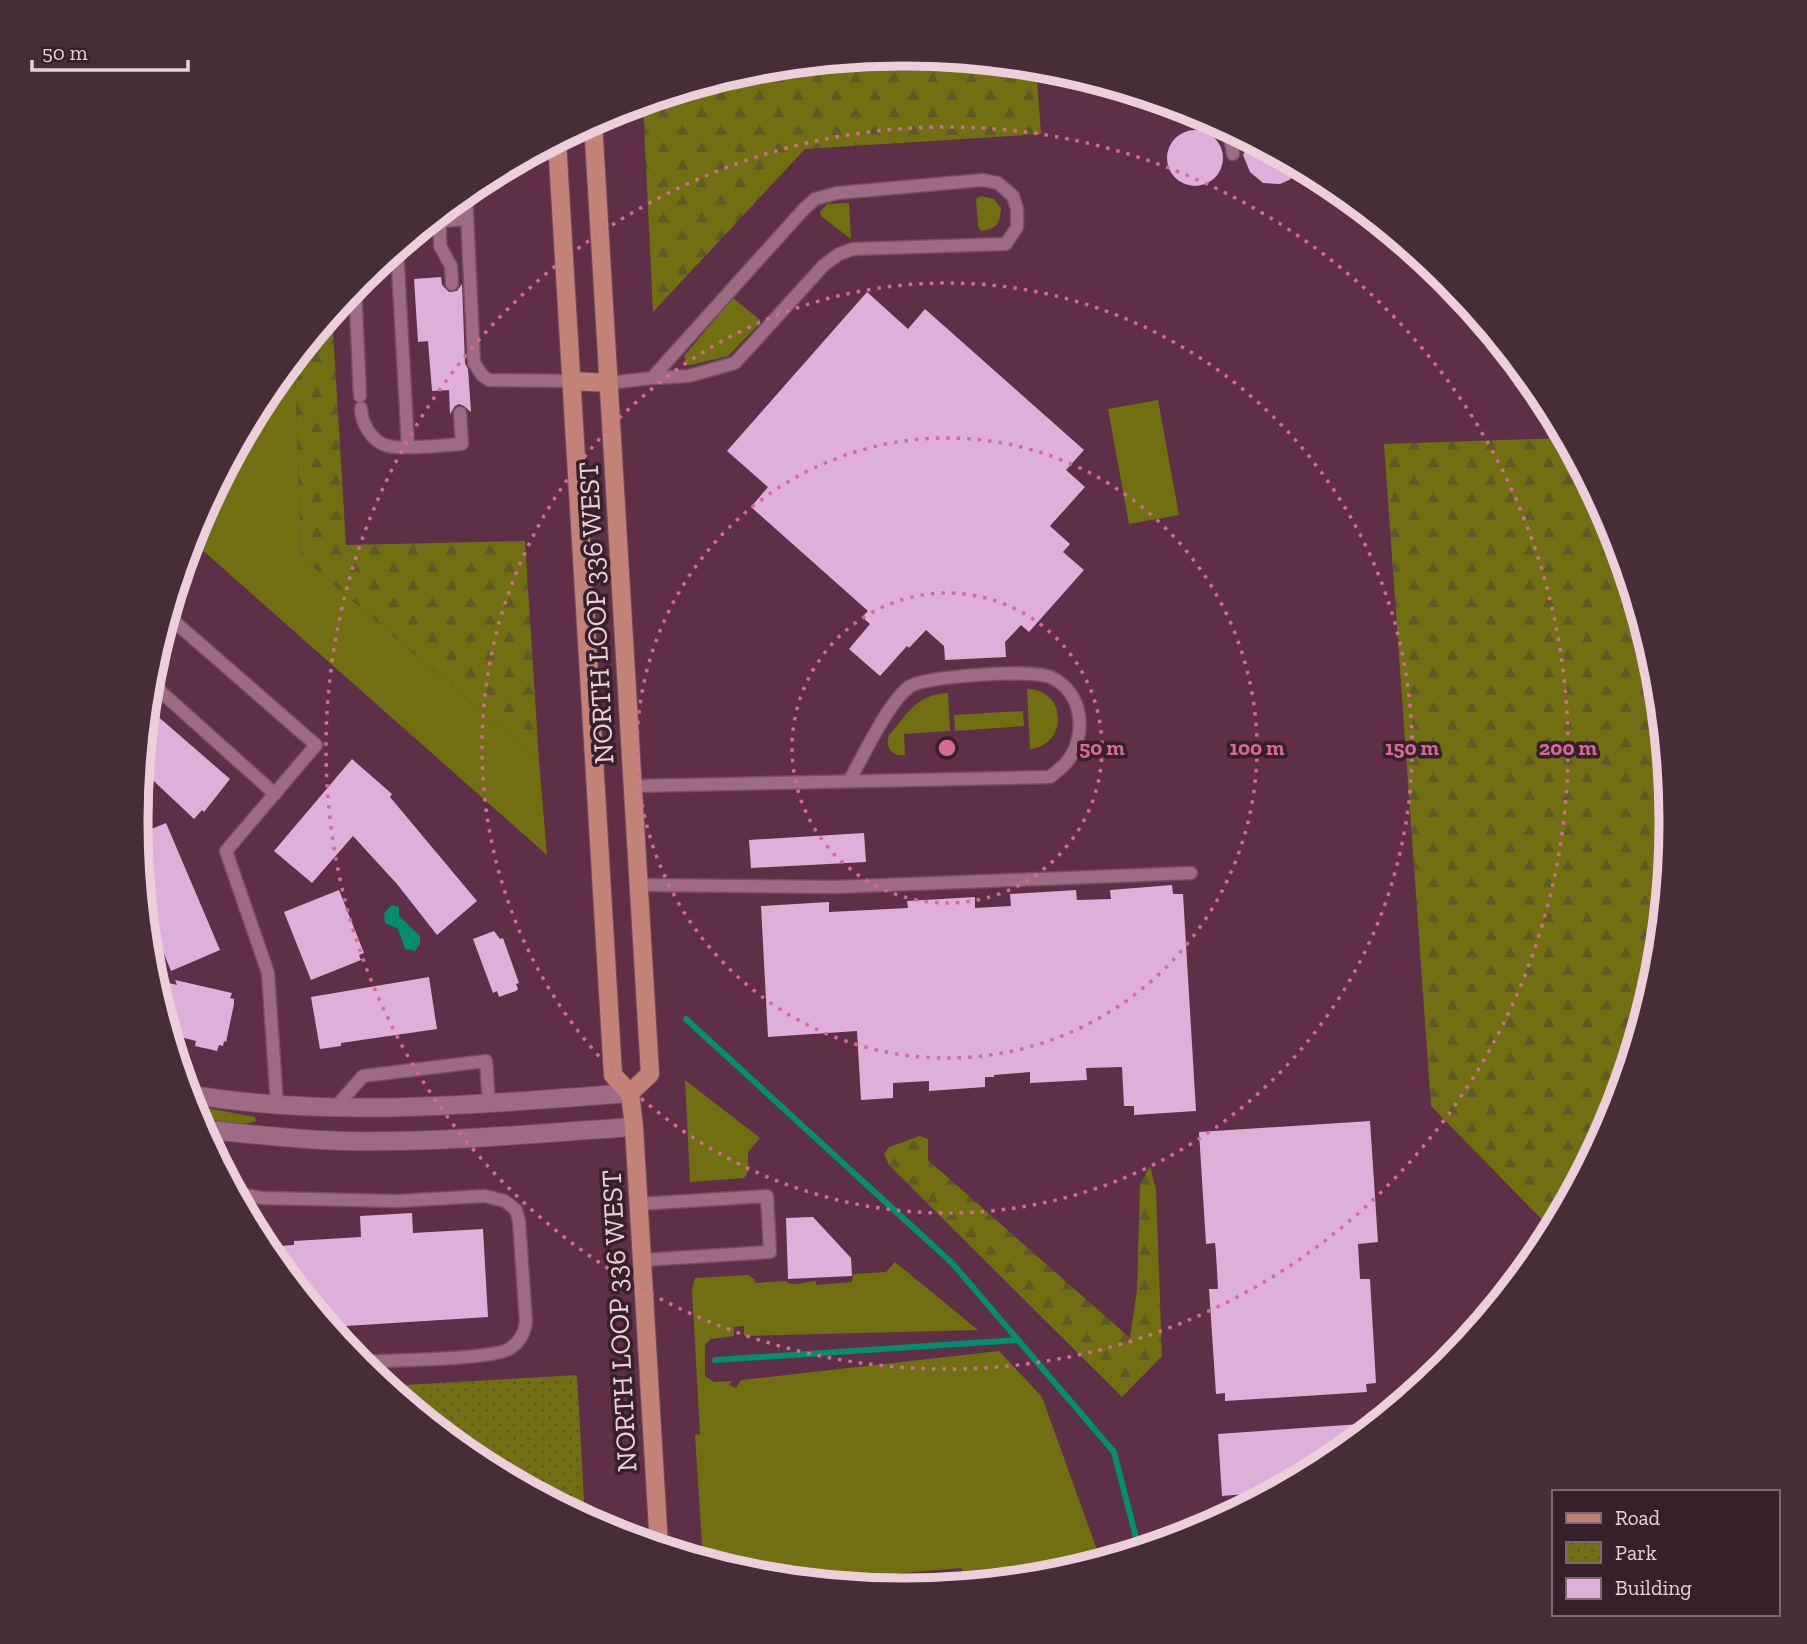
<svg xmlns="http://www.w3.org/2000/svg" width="1807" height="1644" font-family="'Zilla Slab',serif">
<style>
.green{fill:#707013}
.forest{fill:url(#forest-firs)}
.park{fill:url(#park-dots)}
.water{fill:#018f6f}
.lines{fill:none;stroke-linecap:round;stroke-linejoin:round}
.stream{stroke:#018f6f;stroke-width:6}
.building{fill:#deb0d9}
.service-casing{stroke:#754d62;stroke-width:15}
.tertiary-casing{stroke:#754d62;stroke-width:20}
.primary-casing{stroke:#754d62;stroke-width:20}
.service{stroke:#9f6a83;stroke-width:12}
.tertiary{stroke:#9f6a83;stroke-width:18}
.primary{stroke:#c28376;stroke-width:18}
.ring{fill:none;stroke:#d56a95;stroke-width:3.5;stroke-dasharray:3.5 7}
.labels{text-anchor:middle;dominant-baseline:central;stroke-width:7;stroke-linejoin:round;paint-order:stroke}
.street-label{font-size:28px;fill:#edcfdc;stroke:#36202a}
.rim{fill:none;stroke:#edcfdc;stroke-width:9}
.centre{fill:#d56a95;stroke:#36202a;stroke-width:3.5}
.ring-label{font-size:21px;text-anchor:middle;font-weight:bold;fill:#d56a95;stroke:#36202a;stroke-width:7;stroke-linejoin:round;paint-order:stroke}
</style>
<defs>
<pattern id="forest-firs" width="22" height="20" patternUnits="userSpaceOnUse" patternTransform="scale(1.75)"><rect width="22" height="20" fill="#707013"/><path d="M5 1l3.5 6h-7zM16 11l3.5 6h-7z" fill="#5e5a28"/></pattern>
<pattern id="park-dots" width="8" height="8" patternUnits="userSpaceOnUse" patternTransform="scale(1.75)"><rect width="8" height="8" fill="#707013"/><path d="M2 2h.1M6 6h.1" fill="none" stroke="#5e5a28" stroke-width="1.8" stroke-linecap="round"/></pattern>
</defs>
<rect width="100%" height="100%" fill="#5e2f47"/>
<path class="green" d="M 981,196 L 994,199 L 1001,208 C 1000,223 997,229 981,231 L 978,226 L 976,199 Z
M 849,203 L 851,238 L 851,239 L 821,216 L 820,212 L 827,204 Z
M 733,298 L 760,320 L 760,323 L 728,356 L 691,365 L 686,364 L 684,356 Z
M 295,359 L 301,556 L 539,761 L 547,855 L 191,540 L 194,528 L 265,395 Z
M 1158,400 L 1179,515 L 1129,524 L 1108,409 Z
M 1027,689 C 1068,690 1068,745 1030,749 Z
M 948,693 L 950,731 L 904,734 L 905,755 C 891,757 885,747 889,735 C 908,713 917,694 948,693 Z
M 1023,711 L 1024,726 L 955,731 L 954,715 Z
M 685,1080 L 760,1138 L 748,1152 L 748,1172 L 744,1178 L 690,1182 Z
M 191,1105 L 255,1117 L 256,1121 C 238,1128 213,1119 194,1116 Z
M 895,1262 L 978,1330 L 744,1336 L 744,1326 L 734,1327 L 734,1336 L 711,1339 L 705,1345 L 705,1376 L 714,1382 L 732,1381 L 729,1385 L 736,1388 L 741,1380 L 999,1351 L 1042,1397 L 1101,1561 L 1053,1575 L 964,1584 L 962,1568 L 818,1580 L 811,1580 L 806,1575 C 766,1579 740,1571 703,1560 L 695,1435 L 700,1434 L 692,1290 L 695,1278 L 748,1275 L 754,1279 L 756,1283 L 785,1281 C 795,1288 805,1281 816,1281 L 816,1285 L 852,1282 L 853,1274 L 886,1272 Z"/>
<path class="forest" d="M 904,54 L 1036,67 L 1041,134 L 805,149 L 653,312 L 643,103 L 754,69 Z
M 332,314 L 346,545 L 525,541 L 539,761 L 301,556 L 295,359 Z
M 1564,438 L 1613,529 L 1657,673 L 1671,822 L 1656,972 L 1613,1116 L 1552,1230 L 1431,1106 L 1384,444 Z
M 920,1136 L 928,1139 L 928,1160 L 1130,1338 L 1137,1290 L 1140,1184 L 1150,1166 L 1156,1190 L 1162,1356 L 1122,1397 L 889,1165 L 884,1154 L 889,1147 Z"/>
<path class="park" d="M 577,1375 L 585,1518 L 477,1460 L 387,1386 Z"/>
<path class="water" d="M 392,905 L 399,907 L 399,916 L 420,936 L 420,944 L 415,951 L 405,949 L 398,929 L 385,923 L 384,913 Z"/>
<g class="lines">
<path class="stream" d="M 686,1019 L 952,1263 L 1114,1452 L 1139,1549
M 715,1360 L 1018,1340"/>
</g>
<path class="building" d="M1167 158a28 28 0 1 1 56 0a28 28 0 1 1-56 0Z
M 1251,141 L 1256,144 L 1302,169 L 1289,180 L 1280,184 L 1263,183 L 1250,172 L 1243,155 Z
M 441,277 L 442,285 L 449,292 L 457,291 L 462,284 L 465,363 L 468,369 L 471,412 L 464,406 L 459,404 L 455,406 L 450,414 L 449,390 L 432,391 L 428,341 L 418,342 L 414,279 Z
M 867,292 L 908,329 L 925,309 L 1084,450 L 1066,470 L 1085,487 L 1050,526 L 1070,544 L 1063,552 L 1084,570 L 1029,632 L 1021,625 L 1005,642 L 1006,657 L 945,660 L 944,646 L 926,630 L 909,648 L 907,646 L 880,676 L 849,649 L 870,624 L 862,617 L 868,611 L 751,507 L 768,487 L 727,451 Z
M 147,707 L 230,779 L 204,812 L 202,810 L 194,819 L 141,769 Z
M 352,759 L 392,794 L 390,797 L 477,901 L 437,935 L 397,884 L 353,836 L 312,883 L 274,851 Z
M 166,823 L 220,950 L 171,971 L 144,905 L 137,835 Z
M 864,833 L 866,862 L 751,868 L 749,840 Z
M 1172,885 L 1173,894 L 1183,894 L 1196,1111 L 1134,1115 L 1134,1106 L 1124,1106 L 1122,1067 L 1086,1068 L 1087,1080 L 1030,1083 L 1030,1072 L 994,1075 L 994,1077 L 985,1077 L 985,1087 L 929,1091 L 929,1081 L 893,1083 L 893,1098 L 861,1100 L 857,1031 L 768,1037 L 761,906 L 829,902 L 829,912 L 908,908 L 907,901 L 975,897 L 975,908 L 1011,906 L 1010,894 L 1076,890 L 1077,900 L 1111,899 L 1110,890 Z
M 339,890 L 364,953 L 359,955 L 361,960 L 311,980 L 284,912 Z
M 494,931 L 500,939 L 503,938 L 519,983 L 516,984 L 518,989 L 516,991 L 499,997 L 497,991 L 493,993 L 473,939 Z
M 429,977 L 437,1029 L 341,1043 L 341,1046 L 320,1049 L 311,997 Z
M 153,979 L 177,985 L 175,980 L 232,993 L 230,998 L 234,999 L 234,1004 L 226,1042 L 224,1041 L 223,1046 L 219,1045 L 217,1051 L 195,1046 L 196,1041 L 169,1034 Z
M 1370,1121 L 1378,1242 L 1358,1244 L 1360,1279 L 1370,1279 L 1376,1383 L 1366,1384 L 1367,1392 L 1225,1401 L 1225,1393 L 1216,1394 L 1209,1289 L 1218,1289 L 1216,1253 L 1215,1243 L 1206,1244 L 1199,1132 Z
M 412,1213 L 413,1233 L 483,1229 L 488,1317 L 330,1327 L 264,1247 L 294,1245 L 294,1241 L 361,1237 L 360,1216 Z
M 813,1217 L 851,1258 L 852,1276 L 788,1279 L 786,1218 Z
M 1375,1423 L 1330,1461 L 1270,1492 L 1222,1496 L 1218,1434 Z"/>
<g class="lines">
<defs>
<path id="service" d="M 1229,130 L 1233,154
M 466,193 L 474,363 L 482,375 L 489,380 L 572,381
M 440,221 L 440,246 L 451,266 L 452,284
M 430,222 L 467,219
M 397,249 L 408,446
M 355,286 L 360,396
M 609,383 L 652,378 L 689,376 L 735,363 L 824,265 L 839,254 L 853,249 L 1006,244 L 1017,227 L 1017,209 L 1013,196 L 998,183 L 983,180 L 837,193 L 815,199 L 803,210 L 652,378
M 361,408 C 361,423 372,442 388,446 C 405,450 444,445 462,444 L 460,413
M 168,616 L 316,745 L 226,851 L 268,973 L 277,1105
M 150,682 L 275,794
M 633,786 L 1050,777 C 1055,773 1061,768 1066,763 C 1088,737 1084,691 1050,677 C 1033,669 923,676 909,687 C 887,704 863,757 849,781
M 639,885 L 835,887 L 1191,873
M 335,1108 L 363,1076 L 486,1061 L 489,1103
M 235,1193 L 262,1198 L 397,1201 L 485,1196 L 505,1201 L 516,1210 L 519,1221 L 526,1322 C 524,1334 520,1342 509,1349 C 491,1360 386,1360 358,1362
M 638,1204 L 767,1196 L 770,1252 L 642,1260
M 880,1587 L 899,1586 L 911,1589"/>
<path id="tertiary" d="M 187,1094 C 335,1119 482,1104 630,1093
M 201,1129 C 249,1134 297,1140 345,1141 C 441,1143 538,1133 634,1127"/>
<path id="primary" d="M 593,122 L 650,1074 L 630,1093
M 557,141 L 613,1075 L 630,1093 L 634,1127 L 659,1546
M 572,381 L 609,383"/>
</defs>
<use href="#service" class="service-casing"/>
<use href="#tertiary" class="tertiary-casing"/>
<use href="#primary" class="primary-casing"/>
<use href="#service" class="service"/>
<use href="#tertiary" class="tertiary"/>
<use href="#primary" class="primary"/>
</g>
<g class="ring">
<circle cx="947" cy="748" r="155"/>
<circle cx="947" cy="748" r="310"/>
<circle cx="947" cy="748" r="465"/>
<circle cx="947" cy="748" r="621"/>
</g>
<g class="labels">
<g class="street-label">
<text transform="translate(596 613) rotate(-93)">NORTH LOOP 336 WEST</text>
<text transform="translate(619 1321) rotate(-93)">NORTH LOOP 336 WEST</text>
</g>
</g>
<path d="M0 0H1807V1644H0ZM903 66H904A755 755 0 0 1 1659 821V823A755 755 0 0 1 904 1578H903A755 755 0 0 1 148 823V821A755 755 0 0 1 903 66Z" fill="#452e38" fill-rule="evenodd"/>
<path class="rim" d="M903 66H904A755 755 0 0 1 1659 821V823A755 755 0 0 1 904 1578H903A755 755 0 0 1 148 823V821A755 755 0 0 1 903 66Z"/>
<circle cx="947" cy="748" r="10" class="centre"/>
<g class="ring-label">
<text x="1102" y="755">50 m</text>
<text x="1257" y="755">100 m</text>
<text x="1412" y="755">150 m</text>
<text x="1568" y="755">200 m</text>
</g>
<rect x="1552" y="1490" width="228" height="126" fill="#36202a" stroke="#7f6671" stroke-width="2"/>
<rect x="1566" y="1513" width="35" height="10" fill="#c28376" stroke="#7f6671" stroke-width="2"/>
<text x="1615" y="1525" font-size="21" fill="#edcfdc">Road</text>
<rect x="1566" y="1542" width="35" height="21" fill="url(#park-dots)" stroke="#7f6671" stroke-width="2"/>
<text x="1615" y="1560" font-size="21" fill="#edcfdc">Park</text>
<rect x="1566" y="1578" width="35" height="21" fill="#deb0d9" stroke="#7f6671" stroke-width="2"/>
<text x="1615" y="1595" font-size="21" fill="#edcfdc">Building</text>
<path d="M32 60v10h156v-10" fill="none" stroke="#edcfdc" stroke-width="3.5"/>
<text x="42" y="60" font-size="21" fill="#edcfdc" stroke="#36202a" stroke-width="5" paint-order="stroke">50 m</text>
</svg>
